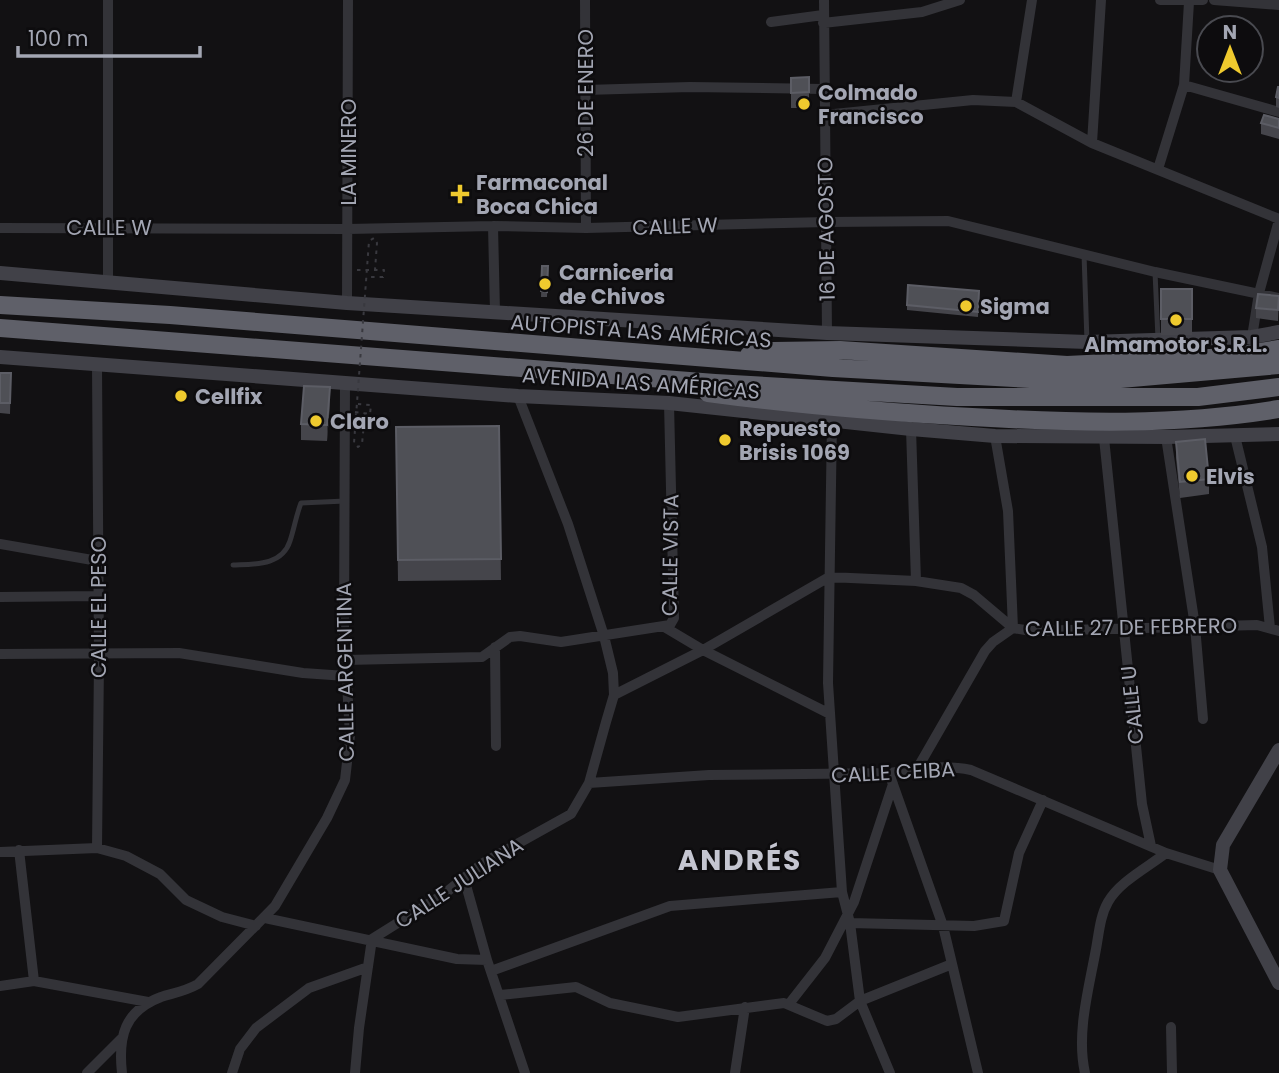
<svg xmlns="http://www.w3.org/2000/svg" width="1279" height="1073" font-family="Poppins,sans-serif">
<style>
.lines{fill:none;stroke-linecap:round;stroke-linejoin:round}
.path{stroke:#39393f;stroke-width:2;stroke-dasharray:3.5 5;stroke-linecap:butt}
.lane{stroke:#333338;stroke-width:5}
.street{stroke:#333338;stroke-width:10}
.secondary{stroke:#414148;stroke-width:14}
.highway{stroke:#5f6069;stroke-width:18}
.path-bridge{stroke:#39393f;stroke-width:2;stroke-dasharray:3.5 5;stroke-linecap:butt}
.wall{fill:#45454b}
.shaded-wall{fill:#2c2c30}
.building{fill:#4f5056;stroke:#5c5d65;stroke-width:2}
.poi-dot{fill:#efca2e;stroke:#0d0c0e;stroke-width:2.5}
.labels{text-anchor:middle;dominant-baseline:central;stroke-width:5;stroke-linejoin:round;paint-order:stroke}
.poi-label{font-size:21px;font-weight:bold;fill:#a3a6b3;stroke:#0d0c0e;text-anchor:start}
.street-label{font-size:21px;fill:#a3a6b3;stroke:#0d0c0e}
.district-label{font-size:28px;font-weight:bold;letter-spacing:2px;fill:#c4c5d0;stroke:#0d0c0e}
</style>
<rect width="100%" height="100%" fill="#121113"/>
<g class="lines">
<path class="path" d="M 357,270 L 384,270 L 383,277 L 366,277
M 355,412 L 370,414 L 371,405 L 358,404"/>
<path class="lane" d="M 1084,254 L 1087,342
M 1155,272 L 1158,339
M 233,565 C 254,564 282,566 290,541 C 294,529 296,516 301,503 L 345,501"/>
<path class="street" d="M 108,0 L 108,282
M 585,0 L 586,228
M 824,0 L 827,333
M 1160,0 L 1203,0
M 1214,0 L 1279,5
M 771,22 L 823,15
M 823,23 L 922,12 L 960,0
M 1184,85 L 1189,2
M 585,90 L 690,87 L 823,89
M 1016,102 L 1032,0
M 824,115 L 973,100 L 1016,102 L 1092,143 L 1279,219
M 1092,143 L 1101,0
M 1158,169 L 1184,85 L 1279,112
M 493,226 L 495,312
M 0,228 L 348,229 L 493,226 L 586,228 L 827,222 L 948,221 L 1155,272 L 1279,298
M 347,303 L 348,0
M 1252,337 L 1259,293 L 1279,220
M 832,420 L 828,683 L 842,892 L 850,923 L 860,1001 L 890,1073
M 911,429 L 916,581
M 995,436 L 1008,511 L 1013,628
M 1235,436 L 1262,547 L 1270,628
M 1166,437 L 1195,626 L 1203,719
M 1104,438 L 1142,804 L 1151,846
M 0,544 L 98,561
M 0,597 L 99,596
M 666,628 L 703,650 L 830,714
M 495,647 L 496,746
M 0,654 L 179,653 L 303,673 L 346,676
M 346,660 L 482,657 L 510,637 L 520,636 L 561,642 L 670,625 L 674,618 L 669,403
M 614,695 L 703,650 L 829,577 L 916,581 L 961,588 L 974,595 L 1013,628 L 1031,631 L 1257,625 L 1279,631
M 917,769 L 985,651 L 993,642 L 1013,628
M 889,773 L 943,926 L 978,1073
M 589,783 L 709,775 L 889,773 C 916,769 944,764 971,770 L 1166,853 L 1220,870
M 97,848 L 99,661 L 97,365
M 19,850 L 34,981
M 0,852 L 97,848 L 126,856 L 160,874 L 186,900 L 222,917 L 256,926
M 464,878 L 487,960 L 525,1073
M 265,918 L 457,959 L 487,960
M 850,923 L 974,926 L 1004,921 L 1019,853 L 1043,800
M 491,971 L 670,906 L 842,892
M 0,986 L 34,981 L 148,1002
M 500,995 L 576,987 L 610,1003 L 678,1017 L 784,1003 L 827,1021 L 836,1019 L 860,1001 L 952,964
M 789,1004 L 825,958 L 854,902 L 893,784
M 1171,1027 L 1172,1073
M 87,1073 L 121,1039
M 122,1073 C 118,1037 124,1011 161,997 C 174,993 186,991 198,984 L 275,906 L 327,818 L 345,780 L 350,736 L 344,629 L 345,382
M 232,1073 L 240,1049 L 256,1028 L 309,988 L 368,967
M 355,1073 L 359,1028 L 372,939 L 444,894 L 483,863 L 571,814 L 589,783 L 606,722 L 614,695 L 613,673 L 604,636 L 568,524 L 518,396
M 735,1073 L 745,1007
M 1085,1073 C 1076,1033 1089,988 1096,949 C 1099,933 1100,916 1108,902 C 1119,882 1148,867 1166,853"/>
<path class="secondary" d="M 0,273 L 347,303 L 827,333 L 1087,342 L 1252,337 L 1279,332
M 0,357 L 518,396 L 669,403 L 911,429 L 995,436 L 1166,437 L 1279,434
M 1279,750 L 1223,845 L 1220,870 L 1279,983"/>
<path class="highway" d="M 0,305 L 170,315 L 833,368 L 1086,382 L 1279,365
M 0,328 L 715,383 L 957,397 L 1198,397 L 1279,387
M 749,355 L 774,351 L 840,350 L 1067,365 L 1230,357 L 1279,349
M 708,393 C 796,405 883,412 972,417 C 1074,423 1177,426 1279,409"/>
<path class="path-bridge" d="M 365,413 L 362,444 L 358,447 L 354,443 L 369,241 L 374,238 L 377,243 L 375,270"/>
</g>
<path class="wall" d="M 809,77 L 809,108 L 791,108 L 791,78 Z
M 1279,87 L 1279,108 L 1276,107 L 1276,97 Z
M 1279,119 L 1279,139 L 1261,134 L 1261,123 Z
M 542,266 L 548,266 L 547,297 L 541,297 Z
M 1161,289 L 1192,289 L 1192,335 L 1161,335 Z
M 979,291 L 978,317 L 907,310 L 907,305 Z
M 1279,296 L 1278,321 L 1256,318 L 1256,308 Z
M 0,373 L 11,373 L 10,414 L 0,413 Z
M 330,403 L 327,441 L 301,440 L 301,424 Z
M 499,426 L 501,580 L 398,581 L 396,427 Z
M 1176,442 L 1209,479 L 1209,494 L 1180,498 L 1176,458 Z"/>
<path class="shaded-wall" d="M 330,387 L 330,403 L 327,441 L 327,425 Z"/>
<path class="building" d="M 809,77 L 809,92 L 791,93 L 791,78 Z
M 1278,87 L 1279,87 L 1279,98 L 1276,97 Z
M 1264,115 L 1279,119 L 1279,128 L 1261,123 Z
M 542,266 L 548,266 L 547,292 L 541,291 Z
M 908,285 L 979,291 L 978,312 L 907,305 Z
M 1161,289 L 1192,289 L 1192,319 L 1161,319 Z
M 1258,294 L 1279,296 L 1278,310 L 1256,308 Z
M 0,373 L 11,373 L 10,403 L 0,403 Z
M 304,386 L 330,387 L 327,425 L 301,424 Z
M 499,426 L 501,559 L 398,560 L 396,427 Z
M 1205,439 L 1209,479 L 1180,482 L 1176,442 Z"/>
<g class="poi-dot">
<circle cx="804" cy="104" r="7"/>
<path d="M456.5 183.5h7v7h7v7h-7v7h-7v-7h-7v-7h7z"/>
<circle cx="545" cy="284" r="7"/>
<circle cx="966" cy="306" r="7"/>
<circle cx="1176" cy="320" r="7"/>
<circle cx="181" cy="396" r="7"/>
<circle cx="316" cy="421" r="7"/>
<circle cx="725" cy="440" r="7"/>
<circle cx="1192" cy="476" r="7"/>
</g>
<g class="labels">
<g class="poi-label">
<text x="818" y="92">Colmado<tspan x="818" dy="24">Francisco</tspan></text>
<text x="476" y="182">Farmaconal<tspan x="476" dy="24">Boca Chica</tspan></text>
<text x="559" y="272">Carniceria<tspan x="559" dy="24">de Chivos</tspan></text>
<text x="980" y="306">Sigma</text>
<text x="1176" y="344" text-anchor="middle">Almamotor S.R.L.</text>
<text x="195" y="396">Cellfix</text>
<text x="330" y="421">Claro</text>
<text x="739" y="428">Repuesto<tspan x="739" dy="24">Brisis 1069</tspan></text>
<text x="1206" y="476">Elvis</text>
</g>
<g class="street-label">
<text transform="translate(585 93) rotate(-90)">26 DE ENERO</text>
<text transform="translate(348 152) rotate(-90)">LA MINERO</text>
<text transform="translate(675 226) rotate(-2)">CALLE W</text>
<text x="109" y="227">CALLE W</text>
<text transform="translate(826 229) rotate(-91)">16 DE AGOSTO</text>
<text transform="translate(641 331) rotate(4)">AUTOPISTA LAS AMÉRICAS</text>
<text transform="translate(641 383) rotate(4)">AVENIDA LAS AMÉRICAS</text>
<text transform="translate(670 555) rotate(-89)">CALLE VISTA</text>
<text transform="translate(98 607) rotate(-90)">CALLE EL PESO</text>
<text transform="translate(1131 627) rotate(-1)">CALLE 27 DE FEBRERO</text>
<text transform="translate(345 672) rotate(-91)">CALLE ARGENTINA</text>
<text transform="translate(1132 705) rotate(-96)">CALLE U</text>
<text transform="translate(893 772) rotate(-3)">CALLE CEIBA</text>
<text transform="translate(459 883) rotate(-33)">CALLE JULIANA</text>
</g>
<g class="district-label">
<text x="740" y="860">ANDRÉS</text>
</g>
</g>
<g transform="translate(1230 49)"><circle r="33" fill="#0d0c0e" stroke="#494a50" stroke-width="2"/>
<path d="M0-5L12 26L0 18L-12 26Z" fill="#efca2e"/>
<text y="-10" font-size="19" font-weight="bold" text-anchor="middle" fill="#a3a6b3">N</text>
</g>
<path d="M18 46v10h182v-10" fill="none" stroke="#a3a6b3" stroke-width="3.5"/>
<text x="28" y="46" font-size="21" fill="#a3a6b3" stroke="#0d0c0e" stroke-width="5" paint-order="stroke">100 m</text>
</svg>
